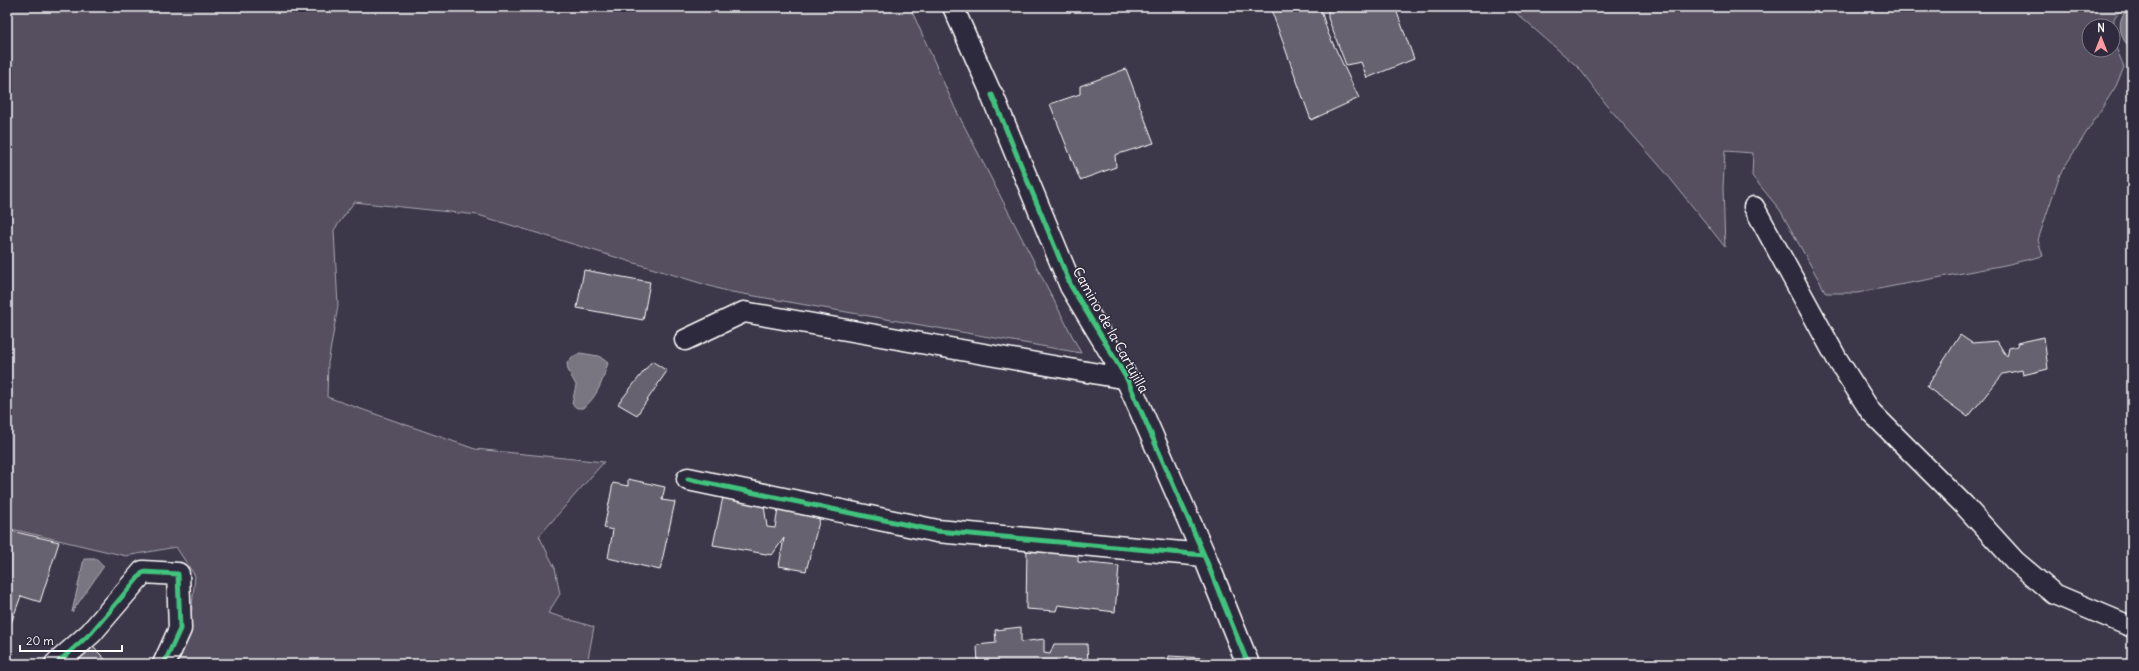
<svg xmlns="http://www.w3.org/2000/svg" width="2139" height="671" font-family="Delius,sans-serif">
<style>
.green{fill:#555060;stroke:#aaa8b0;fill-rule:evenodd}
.water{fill:#797682;stroke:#afadb4}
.building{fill:#666270;stroke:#fff}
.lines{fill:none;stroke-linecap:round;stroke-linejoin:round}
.service-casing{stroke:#fff;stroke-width:23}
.minor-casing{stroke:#fff;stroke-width:25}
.service{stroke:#2f2a3d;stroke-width:20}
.minor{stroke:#2f2a3d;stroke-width:22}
.cycleway-casing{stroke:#2f2a3d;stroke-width:8}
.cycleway{stroke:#40c37c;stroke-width:5}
.labels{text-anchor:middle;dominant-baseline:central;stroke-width:3;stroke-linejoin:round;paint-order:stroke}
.street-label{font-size:14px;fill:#fff;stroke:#2f2a3d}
</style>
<rect width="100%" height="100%" fill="#3c3749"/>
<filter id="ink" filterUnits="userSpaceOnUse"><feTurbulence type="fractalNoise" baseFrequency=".025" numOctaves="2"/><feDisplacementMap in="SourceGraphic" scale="8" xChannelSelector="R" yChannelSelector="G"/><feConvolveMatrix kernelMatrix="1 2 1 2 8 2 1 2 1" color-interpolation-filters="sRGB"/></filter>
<g filter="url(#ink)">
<path class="green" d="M 7,7 L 910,7 L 955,108 L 1081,353 L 726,291 L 478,215 L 354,202 L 334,230 L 338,306 L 328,363 L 327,397 L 475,449 L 604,462 L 539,536 L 555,568 L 560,594 L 548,613 L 594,627 L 587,664 L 177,664 L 189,637 L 195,576 L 176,547 L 126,556 L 7,528 Z
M 1509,7 L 2123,7 L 2114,18 L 2114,43 L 2124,67 L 2116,86 L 2060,174 L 2038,240 L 2043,256 L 2005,265 L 1857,293 L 1826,293 L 1780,210 L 1752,176 L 1753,153 L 1725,151 L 1723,187 L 1725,247 L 1665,172 L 1609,108 L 1579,68 ZM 2089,26 L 2113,26 L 2113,50 L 2089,50 Z"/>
<path class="water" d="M 2129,7 L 2132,7 L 2132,50 C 2119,38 2115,20 2129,7 Z
M 580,353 L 599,356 L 608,363 C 603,380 597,398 583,408 L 577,408 L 572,404 L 576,385 L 568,370 L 567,363 L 572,357 Z
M 84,559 L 97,559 L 104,566 L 72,612 Z"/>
<path class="building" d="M 1282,7 L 1320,7 L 1328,33 L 1359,98 L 1311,120 L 1272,12 Z
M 1328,7 L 1395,7 L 1414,59 L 1367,78 L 1361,62 L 1346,65 L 1328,18 Z
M 1126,69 L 1154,143 L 1115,155 L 1116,167 L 1080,180 L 1050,104 L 1080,94 L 1080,86 Z
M 584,270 L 650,282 L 643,320 L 577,308 Z
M 1960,335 L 1972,343 L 1997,341 L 2007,357 L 2009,348 L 2018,346 L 2017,343 L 2044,337 L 2048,369 L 2023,375 L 2022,370 L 2003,374 L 1968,417 L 1927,387 Z
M 652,361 L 667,371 L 637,415 L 618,404 Z
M 628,479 L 665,487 L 662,500 L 675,502 L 660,570 L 608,558 L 613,530 L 604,528 L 613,483 L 628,486 Z
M 723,497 L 764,505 L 767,527 L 775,528 L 778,509 L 820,518 L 806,571 L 779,566 L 784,538 L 772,555 L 713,545 Z
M 7,530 L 59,542 L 40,602 L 21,596 L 7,634 Z
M 1027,548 L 1078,555 L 1078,562 L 1119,566 L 1115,612 L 1058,605 L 1056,611 L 1026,609 Z
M 1021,627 L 1021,642 L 1044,639 L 1044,653 L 1050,654 L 1054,644 L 1087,644 L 1088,664 L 978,664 L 977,645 L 996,643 L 995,630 Z
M 90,644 L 110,664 L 72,664 Z
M 1169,656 L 1205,658 L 1206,664 L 1168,664 Z"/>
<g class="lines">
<defs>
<path id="service" d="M 953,7 L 992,95
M 1754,207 L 1837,359 L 1871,412 L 1964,505 L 2015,561 L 2054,594 L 2132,627
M 685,340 L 744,312 L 1127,379"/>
<path id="minor" d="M 992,95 L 1071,286 L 1127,379 L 1204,555 L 1248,664
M 688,479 L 937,531 L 1204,555
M 56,664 L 91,633 L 143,572 L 178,574 L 180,629 L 164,664"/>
</defs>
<use href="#service" class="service-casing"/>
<use href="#minor" class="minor-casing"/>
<use href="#service" class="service"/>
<use href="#minor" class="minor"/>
<defs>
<path id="cycleway" d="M 992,95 L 1071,286 L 1127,379 L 1204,555 L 1248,664
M 688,479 L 937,531 L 1204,555
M 56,664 L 91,633 L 143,572 L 178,574 L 180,629 L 164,664"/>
</defs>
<use href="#cycleway" class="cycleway-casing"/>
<use href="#cycleway" class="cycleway"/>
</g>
</g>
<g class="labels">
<g class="street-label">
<text transform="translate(1111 330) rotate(61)">Camino de la Cartujilla</text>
</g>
</g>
<rect width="2139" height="671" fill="none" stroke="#2f2a3d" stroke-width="24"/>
<rect x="12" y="12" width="2115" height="647" fill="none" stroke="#fff" stroke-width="1.5" filter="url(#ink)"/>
<g transform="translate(2101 38)"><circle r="19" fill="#2f2a3d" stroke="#827f8b"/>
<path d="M0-3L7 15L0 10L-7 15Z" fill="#ff9aa2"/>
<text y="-6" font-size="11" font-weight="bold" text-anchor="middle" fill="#ffffff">N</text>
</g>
<path d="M20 645v6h102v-6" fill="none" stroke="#ffffff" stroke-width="2"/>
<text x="26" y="645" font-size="12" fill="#ffffff" stroke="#2f2a3d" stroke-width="3" paint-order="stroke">20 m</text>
</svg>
